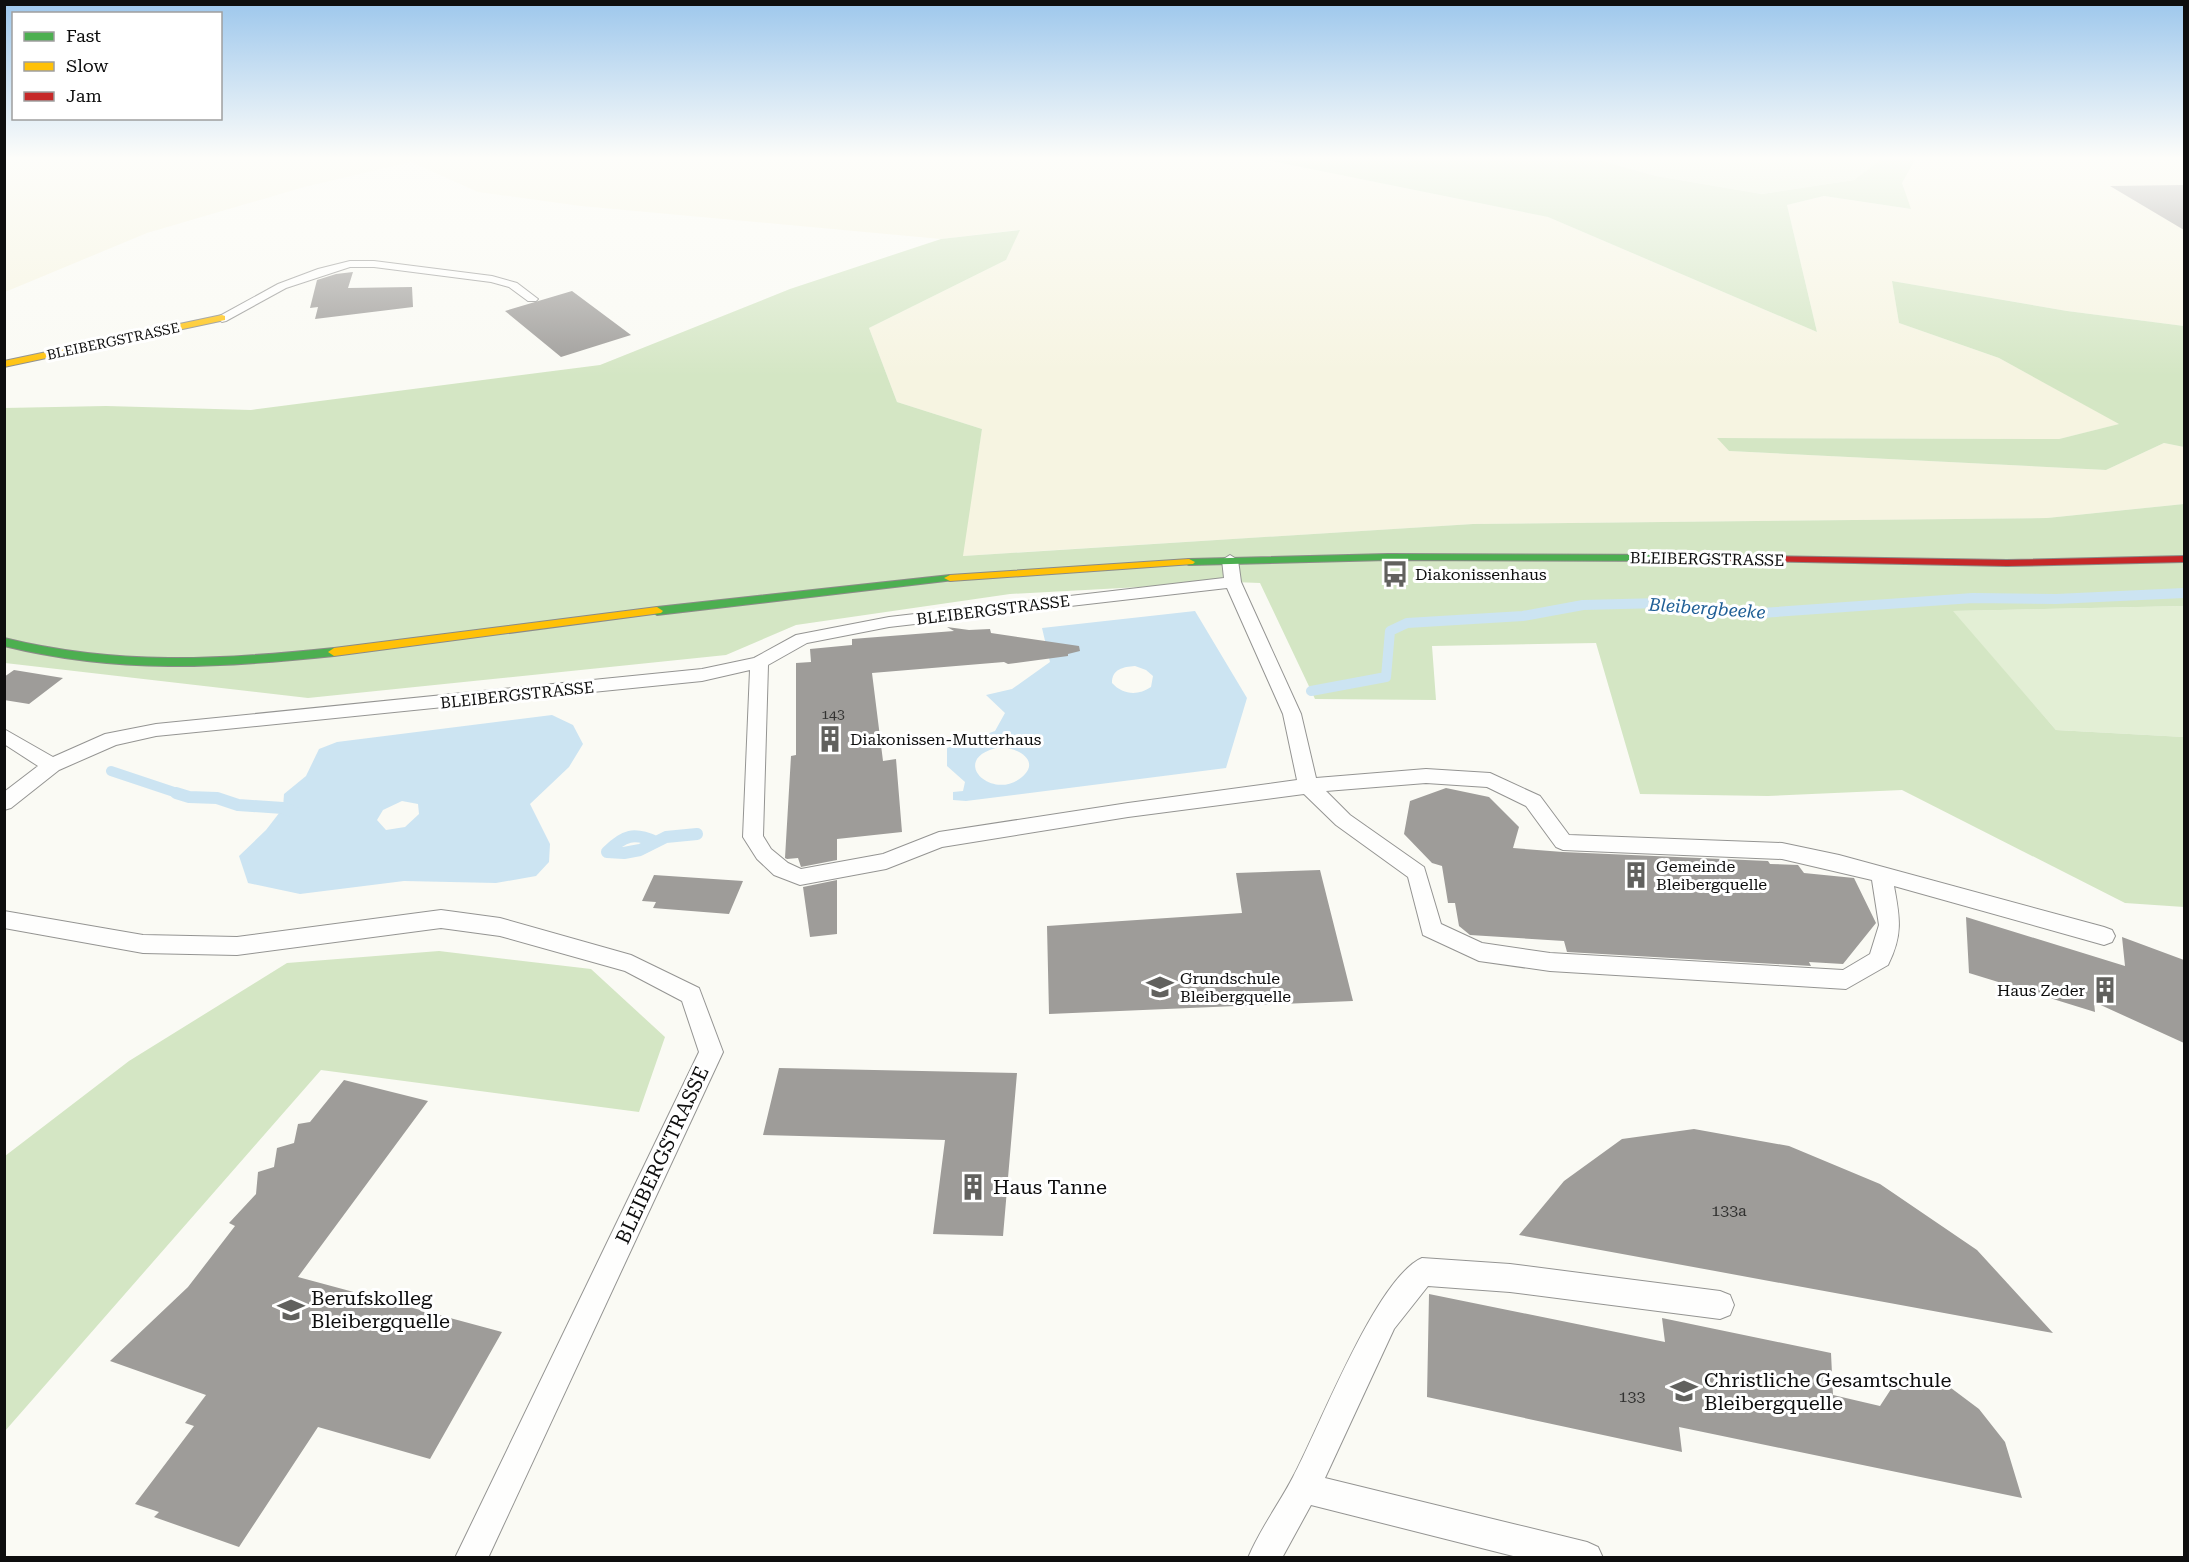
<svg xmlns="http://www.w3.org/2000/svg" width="2189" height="1562" font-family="'Roboto Serif',serif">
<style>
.farmland{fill:#f6f4e1}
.green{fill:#e3efd5}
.forest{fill:#d4e6c4}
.water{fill:#cce4f2;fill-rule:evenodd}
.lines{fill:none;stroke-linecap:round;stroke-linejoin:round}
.stream-far1{stroke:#cce4f2;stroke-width:10}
.stream{stroke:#cce4f2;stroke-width:12}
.building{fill:#9e9c99}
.lane-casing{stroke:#949492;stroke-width:2}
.fast-casing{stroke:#8b8b88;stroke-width:2}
.slow-casing{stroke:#8b8b88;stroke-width:2}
.jam-casing{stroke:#8b8b88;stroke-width:2}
.lane{fill:#fefefd;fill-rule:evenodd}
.fast{fill:#4caf50;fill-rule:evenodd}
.slow{fill:#ffc107;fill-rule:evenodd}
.jam{fill:#c62828;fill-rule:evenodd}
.labels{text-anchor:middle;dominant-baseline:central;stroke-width:6;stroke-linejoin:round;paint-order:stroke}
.far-street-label{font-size:14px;fill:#0e0e0e;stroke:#fff}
.number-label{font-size:14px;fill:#323231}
.street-label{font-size:16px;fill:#0e0e0e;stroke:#fff}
.poi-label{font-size:16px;fill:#0e0e0e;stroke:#fff;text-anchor:start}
.near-number-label{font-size:16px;fill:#323231}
.water-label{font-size:18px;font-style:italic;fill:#205f96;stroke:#fff}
.near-street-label{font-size:20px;fill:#0e0e0e;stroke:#fff}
.near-poi-label{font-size:20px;fill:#0e0e0e;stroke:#fff;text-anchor:start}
</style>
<rect width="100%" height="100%" fill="#fafaf4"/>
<path class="farmland" d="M 5,158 L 1256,158 L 1548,217 L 1817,332 L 1787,205 L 1824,196 L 1910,209 L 1902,183 L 1916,158 L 2184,158 L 2184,326 L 2067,311 L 1892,281 L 1899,323 L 1999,358 L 2120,424 L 2059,439 L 1718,438 L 1729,451 L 2106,470 L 2164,443 L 2184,447 L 2184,504 L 2047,518 L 1473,524 L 962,556 L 982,429 L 897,402 L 869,328 L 1006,260 L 1019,230 L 941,239 L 581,206 L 478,192 L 411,162 L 304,187 L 147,233 L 5,292 Z"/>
<path class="green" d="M 1592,158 L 1889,158 L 1882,160 L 1854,180 L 1762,194 L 1656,176 Z
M 2184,606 L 2184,737 L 2056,730 L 1952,611 Z"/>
<path class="forest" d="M 1256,158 L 1592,158 L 1656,176 L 1762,194 L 1854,180 L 1882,159 L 1916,158 L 1902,183 L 1911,209 L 1824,196 L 1787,205 L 1817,332 L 1548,217 Z
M 1020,230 L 1006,260 L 869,328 L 897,402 L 982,429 L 963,556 L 1473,524 L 2047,518 L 2184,504 L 2184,606 L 1953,611 L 2056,730 L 2184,737 L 2184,907 L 2125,903 L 1902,790 L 1768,796 L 1640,794 L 1596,643 L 1432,646 L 1436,700 L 1315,699 L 1260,583 L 1233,582 L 1010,594 L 796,625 L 726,655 L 308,698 L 5,663 L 4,408 L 106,406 L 251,410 L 600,365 L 790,289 L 941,239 Z
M 1892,281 L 2067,311 L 2184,326 L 2184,447 L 2164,443 L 2106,470 L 1729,451 L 1717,438 L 2059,439 L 2119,424 L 1999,358 L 1899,323 Z
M 439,951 L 591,969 L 665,1037 L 639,1112 L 321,1070 L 5,1431 L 5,1156 L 129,1061 L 287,963 Z"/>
<path class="water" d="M 1195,611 L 1247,698 L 1226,768 L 966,801 L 953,800 L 953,792 L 963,791 L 965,782 L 947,766 L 947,748 L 995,731 L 1005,713 L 986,695 L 1012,689 L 1050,662 L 1042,628 ZM 1135,666 L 1146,670 L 1153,676 L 1151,687 C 1138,696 1123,695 1112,683 C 1112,669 1123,667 1135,666 ZM 1001,747 C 1018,748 1041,761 1022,777 C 991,803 946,757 1001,747 Z
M 552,715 L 573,725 L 583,744 L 569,767 L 530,804 L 550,844 L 549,862 L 536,876 L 496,883 L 404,881 L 300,894 L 248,883 L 239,856 L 266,830 L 283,808 L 284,794 L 306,776 L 319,749 L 337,742 ZM 402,801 L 418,804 L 419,814 L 405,827 L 386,830 L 377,820 L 383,810 Z"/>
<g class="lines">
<path class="stream-far1" d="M 1311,691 L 1386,677 L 1390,631 L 1407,623 L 1523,616 L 1583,605 L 1661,603 L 1747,614 L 1973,598 L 2056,599 L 2184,593
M 111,771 L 180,794"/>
<path class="stream" d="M 176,793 L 189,797 L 217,798 L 238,805 L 283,808 L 294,812
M 607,852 L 624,853 L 640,850 L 666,837 L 697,834
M 607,852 C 624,835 634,832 656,842"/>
</g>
<path class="building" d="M 2184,185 L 2184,230 L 2110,186 Z
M 353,272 L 348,288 L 412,287 L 413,307 L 315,319 L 318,307 L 310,308 L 317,280 L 336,274 Z
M 572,291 L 631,335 L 561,357 L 505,311 Z
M 947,627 L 969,630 L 990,629 L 991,633 L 1079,646 L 1080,651 L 1068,654 L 1068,656 L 1008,664 L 1004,662 L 872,673 L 883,761 L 896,759 L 902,832 L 837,839 L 837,860 L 801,867 L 798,858 L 787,859 L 785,858 L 791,756 L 796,755 L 796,663 L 811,662 L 810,649 L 852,645 L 852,639 L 954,631 Z
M 14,670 L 63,678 L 29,704 L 4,700 L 4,677 Z
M 1446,788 L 1489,797 L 1519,827 L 1513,848 L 1563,852 L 1768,861 L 1770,864 L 1798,865 L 1804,873 L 1854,878 L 1876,923 L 1843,964 L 1809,962 L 1811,966 L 1567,952 L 1564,941 L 1470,935 L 1459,926 L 1455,903 L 1448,903 L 1442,866 L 1432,863 L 1404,834 L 1410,801 Z
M 1320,870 L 1353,1001 L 1049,1014 L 1047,926 L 1242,913 L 1236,873 Z
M 654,875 L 669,876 L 743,881 L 729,914 L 653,908 L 656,902 L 642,901 Z
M 837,880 L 837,934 L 810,937 L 803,887 Z
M 1966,917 L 2125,966 L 2122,937 L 2184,960 L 2184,1043 L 2094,1002 L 2095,1012 L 1969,973 Z
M 779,1068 L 1017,1073 L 1003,1236 L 933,1234 L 945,1140 L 763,1135 Z
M 344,1080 L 428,1101 L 298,1277 L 502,1332 L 430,1459 L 318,1427 L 239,1547 L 154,1517 L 159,1512 L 135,1504 L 194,1426 L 185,1423 L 206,1395 L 110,1361 L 188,1287 L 235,1226 L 229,1223 L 256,1194 L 258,1172 L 274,1167 L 277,1148 L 294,1143 L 298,1124 L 310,1122 Z
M 1694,1129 L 1789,1146 L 1880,1184 L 1977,1250 L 2053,1333 L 1519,1235 L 1564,1181 L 1622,1139 Z
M 1429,1294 L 1665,1342 L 1662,1318 L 1831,1353 L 1833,1395 L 1880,1406 L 1893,1386 L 1914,1376 L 1947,1385 L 1979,1409 L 2005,1442 L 2022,1498 L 1679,1427 L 1682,1452 L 1427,1397 Z"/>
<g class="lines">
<defs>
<path id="lane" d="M 350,261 L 374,261 L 492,276 L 517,283 L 538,299 L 536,301 L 528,301 L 509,287 L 491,282 L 374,267 L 350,267 L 286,288 L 226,321 L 222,322 L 216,318 L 278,284 L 318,269 Z
M 1230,555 L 1238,560 L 1241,582 L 1301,714 L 1316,778 L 1426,769 L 1490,773 L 1540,796 L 1569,835 L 1782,843 L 1839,855 L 2104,927 L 2112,930 L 2115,936 L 2112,942 L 2104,945 L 1894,886 C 1900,918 1903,935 1888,965 L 1846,989 L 1550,971 L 1479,961 L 1423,935 L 1408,877 L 1336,825 L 1304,794 L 1128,817 L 942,847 L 886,869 L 800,885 L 774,875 L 757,859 L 743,837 L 750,670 L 702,681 L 156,736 L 116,745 L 59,770 L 11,808 L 4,810 L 4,792 L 38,766 L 4,744 L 4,729 L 53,757 L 105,734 L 156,724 L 702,669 L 754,658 L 796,635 L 889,617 L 1224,578 L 1222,560 ZM 1227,588 L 1283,714 L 1297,780 L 1128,803 L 939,832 L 883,854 L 801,869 L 788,863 L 771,849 L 763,836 L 768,665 L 807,643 L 889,627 ZM 1426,783 L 1487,787 L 1526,806 L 1556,847 L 1563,850 L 1782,859 L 1872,880 L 1879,925 L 1870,954 L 1843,970 L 1550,953 L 1482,943 L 1441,924 L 1424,867 L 1350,815 L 1326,791 Z
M 441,910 L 500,918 L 631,955 L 699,988 L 723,1052 L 488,1558 L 455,1558 L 699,1052 L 682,1001 L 625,971 L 500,936 L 441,928 L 237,955 L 143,953 L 4,928 L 4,911 L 143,935 L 237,937 Z
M 1422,1258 L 1510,1264 L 1720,1291 L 1730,1295 L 1734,1305 L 1730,1315 L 1720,1319 L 1510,1292 L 1428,1286 L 1394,1329 L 1325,1478 L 1587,1542 L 1598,1547 L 1603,1558 L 1521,1558 L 1311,1505 L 1282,1558 L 1248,1558 C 1260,1529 1279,1504 1293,1477 C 1319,1429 1376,1278 1422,1258 Z"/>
<path id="fast" d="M 1388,554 L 1708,555 L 1714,558 L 1708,561 L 1388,560 L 1189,565 L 1183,562 L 1189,559 Z
M 950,575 L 956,578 L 954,580 L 657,615 L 651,611 L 657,607 Z
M 4,638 C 118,666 219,660 334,648 L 340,652 L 334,656 C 219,668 118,674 4,646 Z"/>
<path id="slow" d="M 222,315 L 225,316 L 225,320 L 4,367 L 4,361 Z
M 1189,559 L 1195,562 L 1193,564 L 950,581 L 944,578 L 950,575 Z
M 657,607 L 663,611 L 661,613 L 334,656 L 328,652 L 334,648 Z"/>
<path id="jam" d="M 1708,555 L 2007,560 L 2184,556 L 2184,562 L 2007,566 L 1704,560 L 1704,556 Z"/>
</defs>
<use href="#lane" class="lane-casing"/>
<use href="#fast" class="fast-casing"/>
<use href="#slow" class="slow-casing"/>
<use href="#jam" class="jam-casing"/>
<use href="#lane" class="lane"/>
<use href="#fast" class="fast"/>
<use href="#slow" class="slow"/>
<use href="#jam" class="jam"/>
</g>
<linearGradient id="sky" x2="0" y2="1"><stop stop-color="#9dc7ec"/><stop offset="0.42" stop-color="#fdfdfa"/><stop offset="1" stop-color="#fdfdfa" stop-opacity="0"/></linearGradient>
<rect width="2189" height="376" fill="url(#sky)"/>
<defs>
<symbol id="bus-bare" viewBox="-9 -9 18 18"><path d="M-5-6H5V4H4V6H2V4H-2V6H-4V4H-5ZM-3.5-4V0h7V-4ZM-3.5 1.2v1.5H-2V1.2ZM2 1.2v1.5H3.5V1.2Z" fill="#61615e" stroke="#fff" stroke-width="2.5" paint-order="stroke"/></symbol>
<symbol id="building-bare" viewBox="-9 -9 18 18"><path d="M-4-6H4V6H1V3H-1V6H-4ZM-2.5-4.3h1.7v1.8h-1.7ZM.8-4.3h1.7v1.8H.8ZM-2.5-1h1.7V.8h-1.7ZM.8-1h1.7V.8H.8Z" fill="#61615e" stroke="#fff" stroke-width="2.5" paint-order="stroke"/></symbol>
<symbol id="school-bare" viewBox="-9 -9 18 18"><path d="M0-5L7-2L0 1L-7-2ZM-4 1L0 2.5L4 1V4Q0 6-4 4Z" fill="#61615e" stroke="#fff" stroke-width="2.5" paint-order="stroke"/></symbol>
</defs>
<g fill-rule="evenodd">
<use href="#bus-bare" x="1376" y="555" width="38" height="38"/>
<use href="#building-bare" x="811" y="720" width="38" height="38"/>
<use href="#building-bare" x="1617" y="856" width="38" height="38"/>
<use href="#school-bare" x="1141" y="968" width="38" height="38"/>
<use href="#building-bare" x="2086" y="971" width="38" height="38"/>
<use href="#building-bare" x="954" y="1168" width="38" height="38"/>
<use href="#school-bare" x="272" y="1291" width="38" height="38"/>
<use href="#school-bare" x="1665" y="1372" width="38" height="38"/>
</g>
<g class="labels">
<g class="far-street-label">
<text transform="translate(113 341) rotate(-12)">BLEIBERGSTRASSE</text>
</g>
<g class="number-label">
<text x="833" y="714">143</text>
</g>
<g class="street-label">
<text transform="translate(1707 559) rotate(1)">BLEIBERGSTRASSE</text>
<text transform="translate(993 610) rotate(-7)">BLEIBERGSTRASSE</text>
<text transform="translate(517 695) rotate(-6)">BLEIBERGSTRASSE</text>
</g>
<g class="poi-label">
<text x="1415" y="574">Diakonissenhaus</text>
<text x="850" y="739">Diakonissen-Mutterhaus</text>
<text x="1656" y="866">Gemeinde<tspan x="1656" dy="18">Bleibergquelle</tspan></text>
<text x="1180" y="978">Grundschule<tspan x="1180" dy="18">Bleibergquelle</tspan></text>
<text x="2085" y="990" text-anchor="end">Haus Zeder</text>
</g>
<g class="near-number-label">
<text x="1729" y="1210">133a</text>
<text x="1632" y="1396">133</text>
</g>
<g class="water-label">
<text transform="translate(1707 608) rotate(4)">Bleibergbeeke</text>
</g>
<g class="near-street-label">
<text transform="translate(662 1155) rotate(-65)">BLEIBERGSTRASSE</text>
</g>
<g class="near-poi-label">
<text x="993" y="1187">Haus Tanne</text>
<text x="311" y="1298">Berufskolleg<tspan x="311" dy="23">Bleibergquelle</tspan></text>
<text x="1704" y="1380">Christliche Gesamtschule<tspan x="1704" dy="23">Bleibergquelle</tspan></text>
</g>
</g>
<rect width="2189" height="1562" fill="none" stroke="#0e0e0e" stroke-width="12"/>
<rect x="12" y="12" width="210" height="108" fill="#ffffff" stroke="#9f9f9f" stroke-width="1.5"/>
<rect x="24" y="32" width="30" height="9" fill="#4caf50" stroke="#9f9f9f" stroke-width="1.5"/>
<text x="66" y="42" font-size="18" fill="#0e0e0e">Fast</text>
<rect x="24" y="62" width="30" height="9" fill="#ffc107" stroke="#9f9f9f" stroke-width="1.5"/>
<text x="66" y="72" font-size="18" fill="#0e0e0e">Slow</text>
<rect x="24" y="92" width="30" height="9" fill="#c62828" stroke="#9f9f9f" stroke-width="1.5"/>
<text x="66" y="102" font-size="18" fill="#0e0e0e">Jam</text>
</svg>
